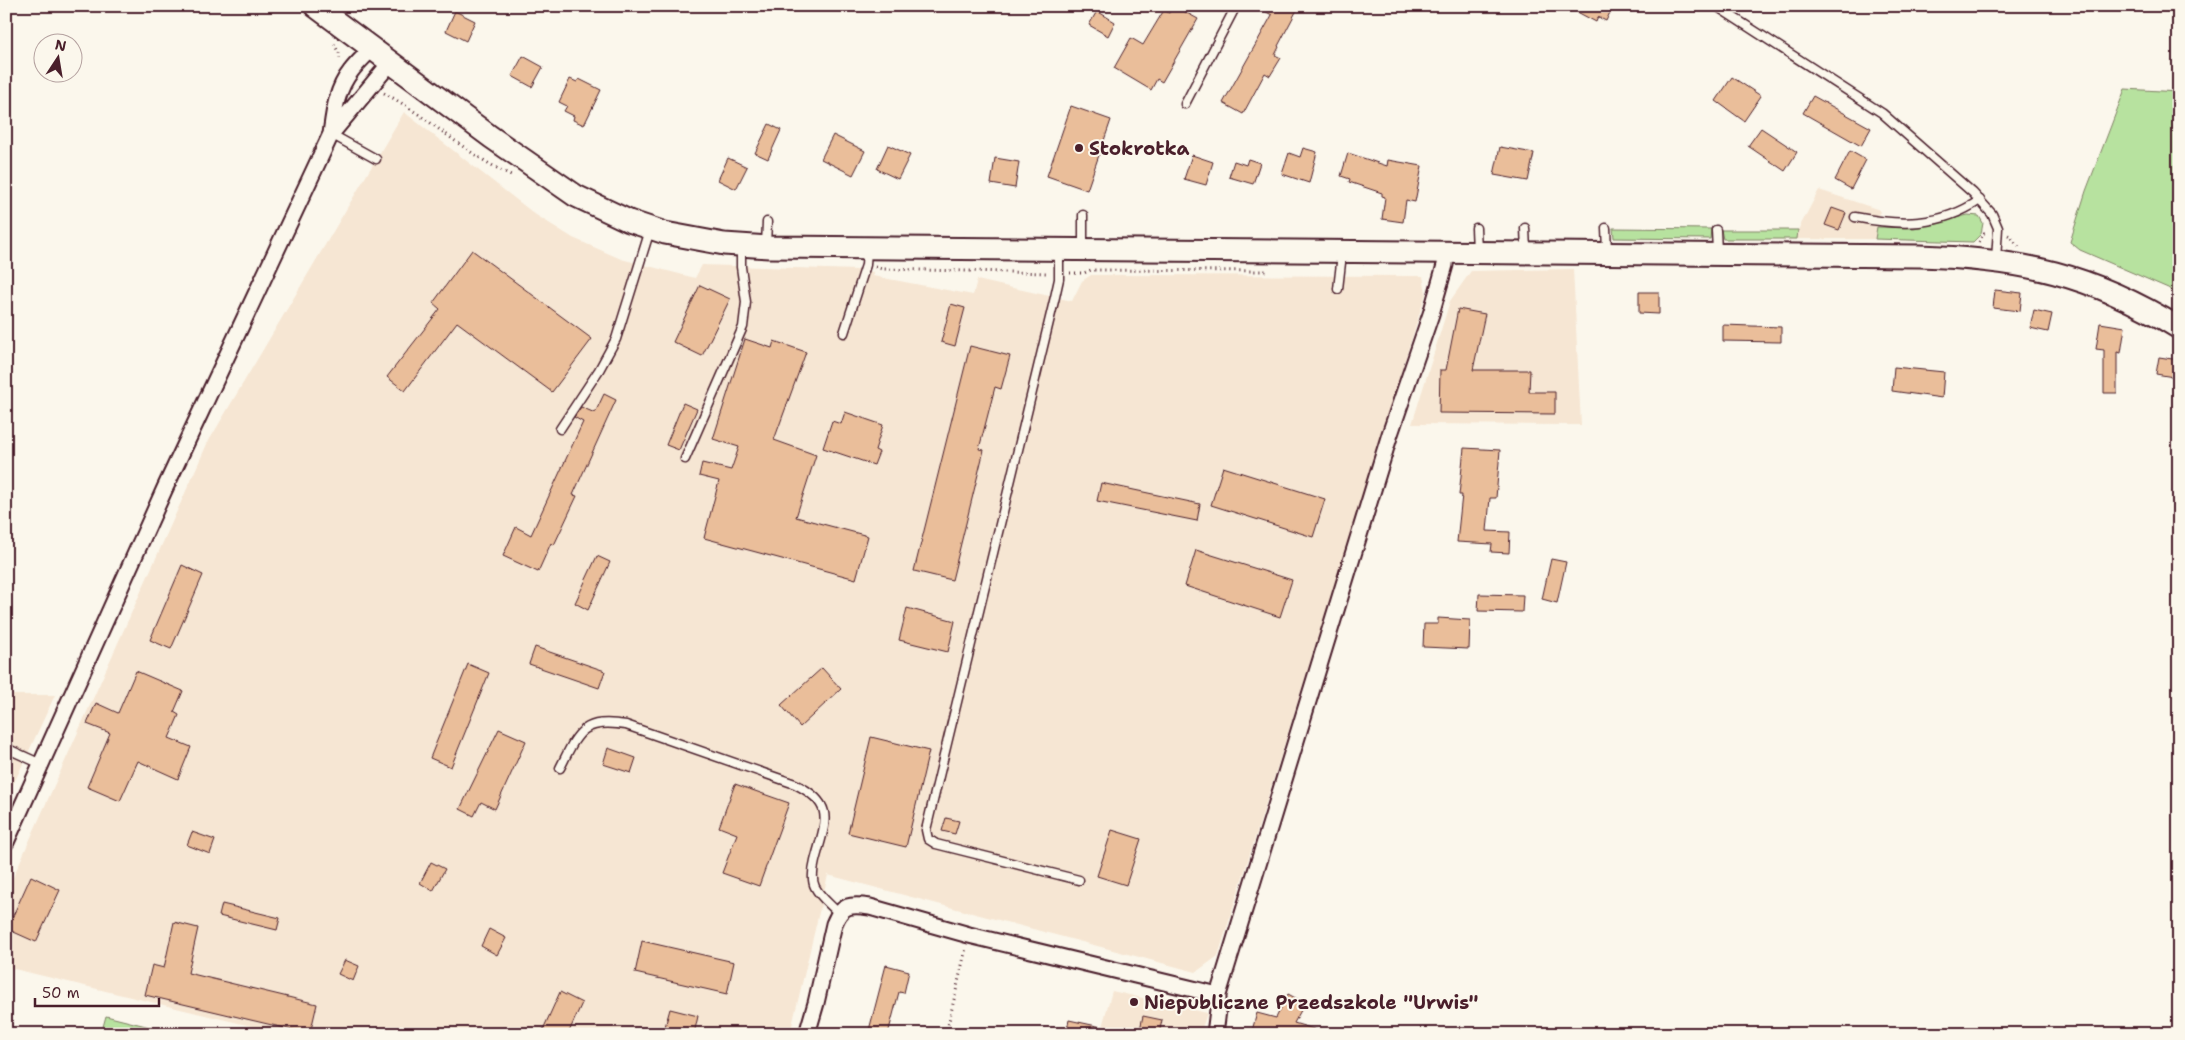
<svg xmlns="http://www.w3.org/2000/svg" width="2185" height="1040" font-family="'Shantell Sans',sans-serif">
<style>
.built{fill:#f6e6d3}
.green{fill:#b7e29f;stroke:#808065}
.building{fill:#eabe9a;stroke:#4a1f2b}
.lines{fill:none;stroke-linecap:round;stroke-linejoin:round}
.lane-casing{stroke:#4a1f2b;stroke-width:11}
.street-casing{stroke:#4a1f2b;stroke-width:19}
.secondary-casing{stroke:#4a1f2b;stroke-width:25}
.path{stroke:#4a1f2b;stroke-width:3;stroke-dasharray:1 4;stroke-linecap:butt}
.lane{stroke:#fbf7ec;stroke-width:8}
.street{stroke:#fbf7ec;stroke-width:15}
.secondary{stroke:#fbf7ec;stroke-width:21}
.poi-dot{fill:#4a1f2b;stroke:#fbf7ec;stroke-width:2}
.labels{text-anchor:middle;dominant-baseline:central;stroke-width:4;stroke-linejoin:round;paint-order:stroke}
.poi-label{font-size:19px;font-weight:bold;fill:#4a1f2b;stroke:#fbf7ec;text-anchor:start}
</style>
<rect width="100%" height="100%" fill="#fbf7ec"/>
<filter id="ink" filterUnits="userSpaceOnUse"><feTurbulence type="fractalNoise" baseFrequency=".02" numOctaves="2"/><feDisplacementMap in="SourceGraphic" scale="10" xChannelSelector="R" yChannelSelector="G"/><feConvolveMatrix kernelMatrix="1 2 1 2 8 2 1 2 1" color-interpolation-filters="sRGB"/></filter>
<g filter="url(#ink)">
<path class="built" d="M 404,112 L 536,215 L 573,238 L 621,259 L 695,278 L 702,265 L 858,270 L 874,272 L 873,276 L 973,295 L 977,280 L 1072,301 L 1082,281 L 1091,275 L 1423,276 L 1426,293 L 1218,956 L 1196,972 L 828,875 L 790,1034 L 284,1034 L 6,967 L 6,893 L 207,444 Z
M 1819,190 L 1880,210 L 1875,239 L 1797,239 L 1798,230 Z
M 1573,269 L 1581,425 L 1412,424 L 1450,301 L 1471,271 Z
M 14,695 L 55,695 L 6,800 L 6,696 Z
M 1112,991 L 1207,1013 L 1200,1034 L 1100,1034 Z"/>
<path class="green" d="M 2125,89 L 2179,92 L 2179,296 L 2168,288 L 2080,250 L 2070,242 L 2086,191 Z
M 1968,215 L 1979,216 L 1983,223 L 1981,234 L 1973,242 L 1875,239 L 1877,227 L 1914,228 Z
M 1613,228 L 1711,229 L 1710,239 L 1614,238 Z
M 1721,230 L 1798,230 L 1797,239 L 1723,239 Z
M 106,1016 L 178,1034 L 101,1034 Z"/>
<path class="building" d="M 1174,6 L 1198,19 L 1162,82 L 1157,79 L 1151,90 L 1114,68 L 1131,38 L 1143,45 L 1164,10 L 1169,13 Z
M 1255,6 L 1299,6 L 1278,46 L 1279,47 L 1275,55 L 1281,58 L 1270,76 L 1265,73 L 1243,114 L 1223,103 L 1272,15 Z
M 1566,6 L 1613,6 L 1606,21 L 1598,17 L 1596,22 Z
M 455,11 L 475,21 L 466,41 L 446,31 Z
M 1097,11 L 1115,22 L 1108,36 L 1089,25 Z
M 523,56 L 543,67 L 532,87 L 512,76 Z
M 1732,77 L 1761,96 L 1744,121 L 1716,101 Z
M 570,79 L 577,82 L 579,79 L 601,90 L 584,125 L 573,120 L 574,116 L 564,111 L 567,106 L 559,102 Z
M 1813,96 L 1871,128 L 1861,146 L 1803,113 Z
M 1071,106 L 1111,120 L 1087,190 L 1047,176 Z
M 769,124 L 781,130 L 768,159 L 755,153 Z
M 1761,128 L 1797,152 L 1785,171 L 1748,146 Z
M 833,135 L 865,151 L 853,175 L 821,159 Z
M 888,145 L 910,155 L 898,179 L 877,169 Z
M 1500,147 L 1534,153 L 1528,181 L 1494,175 Z
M 1303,148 L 1317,152 L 1309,183 L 1282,174 L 1289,153 L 1300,157 Z
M 1850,151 L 1866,160 L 1851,189 L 1835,180 Z
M 1348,153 L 1387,166 L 1388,160 L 1422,166 L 1415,202 L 1406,200 L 1403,222 L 1382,219 L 1385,197 L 1382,196 L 1382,193 L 1349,182 L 1350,179 L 1341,176 Z
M 1192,155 L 1213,162 L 1206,185 L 1184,179 Z
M 728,158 L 747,167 L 736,189 L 718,180 Z
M 995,158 L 1019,162 L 1015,188 L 991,184 Z
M 1248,159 L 1260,163 L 1253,184 L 1229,177 L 1234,161 L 1246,165 Z
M 1832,208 L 1846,213 L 1839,230 L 1825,225 Z
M 472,250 L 592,339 L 552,392 L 457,322 L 405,391 L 387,377 L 440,309 L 433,303 Z
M 700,285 L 730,299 L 702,356 L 673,342 Z
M 1995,290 L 2022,293 L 2020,311 L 1993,308 Z
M 1639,292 L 1659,292 L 1659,314 L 1639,313 Z
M 951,304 L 965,308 L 955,346 L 941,342 Z
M 1458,309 L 1485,314 L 1473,370 L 1530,370 L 1529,392 L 1555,392 L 1555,414 L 1439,413 L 1440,370 L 1446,370 Z
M 2034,310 L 2052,314 L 2048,332 L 2030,328 Z
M 2100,323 L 2125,327 L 2121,353 L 2117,352 L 2117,393 L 2104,393 L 2104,350 L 2096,349 Z
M 1723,325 L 1781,327 L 1781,342 L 1723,341 Z
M 745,339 L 772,348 L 774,341 L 806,352 L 774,440 L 816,455 L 796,517 L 868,536 L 856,579 L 704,538 L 719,481 L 699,476 L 702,463 L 731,470 L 739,447 L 713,439 Z
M 970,346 L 1010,356 L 1001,389 L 995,387 L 979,449 L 984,450 L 952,580 L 914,571 Z
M 2159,357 L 2179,360 L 2179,378 L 2156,374 Z
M 1894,367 L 1944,372 L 1942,398 L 1892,391 Z
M 604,394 L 616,400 L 573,495 L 577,496 L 554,545 L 551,543 L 538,572 L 503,556 L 516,527 L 531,535 L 583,422 L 574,417 L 581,407 L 595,413 Z
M 683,403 L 697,409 L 679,450 L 666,445 Z
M 845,412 L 883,425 L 875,450 L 879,452 L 874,465 L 823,448 L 832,421 L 841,424 Z
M 1464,448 L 1500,450 L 1496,498 L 1490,498 L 1487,531 L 1510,532 L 1509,553 L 1491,552 L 1492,544 L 1457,542 L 1462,495 L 1459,495 Z
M 1223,467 L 1325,499 L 1313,537 L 1211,505 Z
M 1101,483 L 1200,504 L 1197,521 L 1097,501 Z
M 1196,550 L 1292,580 L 1280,617 L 1185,586 Z
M 597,556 L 610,562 L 588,610 L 575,603 Z
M 1551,559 L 1566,562 L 1557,603 L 1542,599 Z
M 182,565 L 203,575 L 171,649 L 150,640 Z
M 1479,594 L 1523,595 L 1522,612 L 1478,611 Z
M 907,608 L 955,621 L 948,652 L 899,640 Z
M 1438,618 L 1470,620 L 1469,649 L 1423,647 L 1424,624 L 1438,624 Z
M 535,647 L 605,671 L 599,688 L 529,664 Z
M 468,664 L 489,673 L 451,767 L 430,758 Z
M 822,668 L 841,689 L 800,727 L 781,705 Z
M 136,671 L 183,691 L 174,712 L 179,715 L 169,738 L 191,747 L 178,779 L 138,761 L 120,801 L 87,787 L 110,733 L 87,724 L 96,703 L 118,713 Z
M 499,729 L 526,741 L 495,809 L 481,802 L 474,816 L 460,809 Z
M 871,737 L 929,751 L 906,847 L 848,833 Z
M 608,748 L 636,758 L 631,773 L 603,764 Z
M 735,784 L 789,803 L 759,886 L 722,873 L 737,834 L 719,827 Z
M 946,818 L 959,821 L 955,834 L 942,831 Z
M 1112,830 L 1141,839 L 1126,885 L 1097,876 Z
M 192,832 L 215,840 L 210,854 L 187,845 Z
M 431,862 L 445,869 L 433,891 L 420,883 Z
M 31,876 L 60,890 L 36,942 L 7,929 Z
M 222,904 L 280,918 L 277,930 L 219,916 Z
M 174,922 L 198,928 L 188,973 L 317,1004 L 310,1034 L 145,995 L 152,965 L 164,968 Z
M 489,929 L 506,938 L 497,955 L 481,946 Z
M 642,941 L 734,962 L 727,994 L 635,973 Z
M 345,960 L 359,966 L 353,981 L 338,974 Z
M 886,965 L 909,971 L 904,993 L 899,992 L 888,1034 L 868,1034 Z
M 560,992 L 582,1003 L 568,1034 L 541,1034 Z
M 1288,994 L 1305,1003 L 1294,1023 L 1317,1030 L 1317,1034 L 1251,1034 L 1257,1013 L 1276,1018 Z
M 670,1009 L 698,1016 L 694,1034 L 663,1034 Z
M 1143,1016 L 1162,1020 L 1159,1034 L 1139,1034 Z
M 1069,1020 L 1106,1028 L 1105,1034 L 1066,1034 Z"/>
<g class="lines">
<defs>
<path id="lane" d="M 1716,6 L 1882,113 L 1973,193 L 1992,214 L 1998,228 L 1996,260
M 1185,104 L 1236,6
M 331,134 L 376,159
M 1855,217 C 1900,226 1940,227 1980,200
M 1476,228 L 1477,251
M 1525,228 L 1526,251
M 1606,228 L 1607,251
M 1716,230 L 1717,252
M 766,245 L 767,222
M 1083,248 L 1083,215
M 1059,250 L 1059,279 L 1055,297 L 926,830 L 928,839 L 936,844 L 1079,880
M 1338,289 L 1342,254
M 844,333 L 866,265 L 867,248
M 560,429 L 599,370 L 616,339 L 650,230
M 685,459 L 743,327 L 746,302 L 741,267 L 741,248
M 6,748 L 41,764
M 560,768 C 578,732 582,718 626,725 L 795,784 C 837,805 825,822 815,861 C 813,869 811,879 815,887 C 820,897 831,905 838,913"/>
<path id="street" d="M 331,134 C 334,112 336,90 351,71 C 357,63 365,56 372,48
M 6,842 L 165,488 L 331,134 L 391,62
M 807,1034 L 816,1003 L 834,924 C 842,904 851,904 870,907 L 969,935 L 1218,995 L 1390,434 L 1431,314 L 1445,265 L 1446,253
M 1215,1034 L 1218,1010 L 1218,995"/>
<path id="secondary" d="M 315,6 L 491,137 L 576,196 L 629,221 L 665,233 L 724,244 L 769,247 L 1920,256 C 2022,259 2091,274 2179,328"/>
</defs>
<use href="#lane" class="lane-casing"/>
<use href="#street" class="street-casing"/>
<use href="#secondary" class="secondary-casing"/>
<path class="path" d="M 334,44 L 339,53 L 340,62
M 384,93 C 429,117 465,154 511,175
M 2008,235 L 2010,236 L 2019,247
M 1979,242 L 1984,233 L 1987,233
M 875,267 L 882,269 L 1049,273
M 1070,273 L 1084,273 L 1091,270 L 1268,271
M 946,1034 L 966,948"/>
<use href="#lane" class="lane"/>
<use href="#street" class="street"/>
<use href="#secondary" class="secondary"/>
</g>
</g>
<g class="poi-dot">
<circle cx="1079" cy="148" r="5"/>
<circle cx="1134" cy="1002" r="5"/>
</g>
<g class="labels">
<g class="poi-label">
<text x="1089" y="148">Stokrotka</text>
<text x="1144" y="1002">Niepubliczne Przedszkole "Urwis"</text>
</g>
</g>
<rect width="2185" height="1040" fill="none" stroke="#fbf7ec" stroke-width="25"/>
<rect x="12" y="12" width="2160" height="1015" fill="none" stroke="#4a1f2b" stroke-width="2" filter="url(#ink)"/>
<g transform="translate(58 58) rotate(12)"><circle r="24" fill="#fbf7ec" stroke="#b4a19f"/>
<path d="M0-4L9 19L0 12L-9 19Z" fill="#4a1f2b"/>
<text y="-8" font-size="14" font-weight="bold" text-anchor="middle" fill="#4a1f2b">N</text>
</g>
<path d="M35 998v8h124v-8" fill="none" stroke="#4a1f2b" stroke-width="2.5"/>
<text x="42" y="998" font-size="15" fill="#4a1f2b" stroke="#fbf7ec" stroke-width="4" paint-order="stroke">50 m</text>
</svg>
